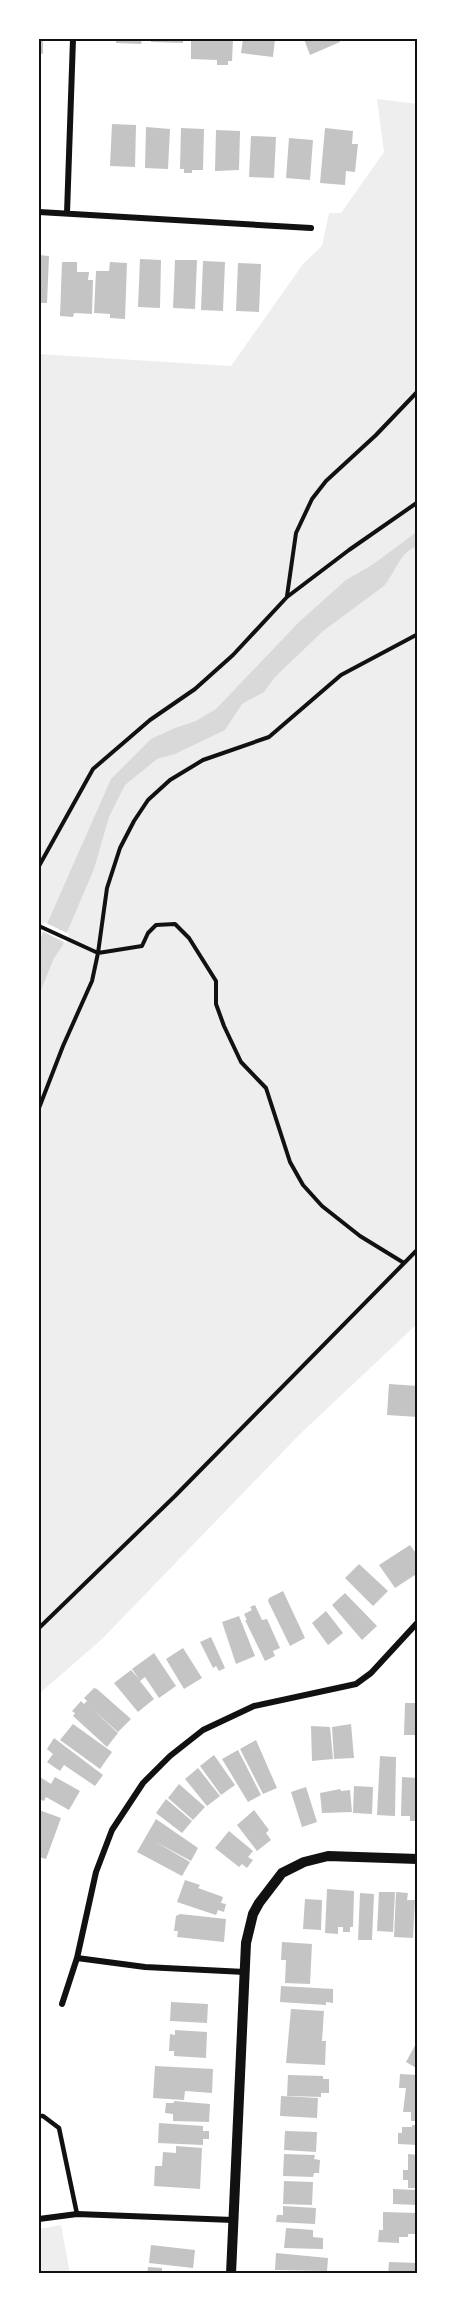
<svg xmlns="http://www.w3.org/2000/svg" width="457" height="2313" font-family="Spectral,serif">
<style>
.green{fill:#eee}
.water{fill:#d9d9d9}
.pier{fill:#fff}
.building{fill:#c4c4c4}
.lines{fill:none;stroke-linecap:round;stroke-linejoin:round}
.path{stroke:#111;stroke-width:4}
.service{stroke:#111;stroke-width:4.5}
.minor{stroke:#111;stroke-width:6}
.tertiary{stroke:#111;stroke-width:10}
.neatline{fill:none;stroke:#111;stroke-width:2}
</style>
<rect width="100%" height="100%" fill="#fff"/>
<path class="green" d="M 377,99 L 418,104 L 418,1323 L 300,1434 L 102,1639 L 39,1694 L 39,354 L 231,366 L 303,264 L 322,246 L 329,213 L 341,213 L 384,152 Z
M 61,2225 L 70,2274 L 39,2274 L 39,2229 Z"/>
<path class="water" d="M 418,531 L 418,546 C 399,552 396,572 384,586 L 323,631 L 275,677 L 264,692 L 242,704 L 225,730 L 175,754 L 157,759 L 125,785 L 109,817 L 94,869 L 65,937 L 63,945 L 54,958 L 39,995 L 39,942 L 111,779 L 151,739 L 175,728 L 196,721 L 216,709 L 299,622 L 346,580 L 372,565 Z"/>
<path class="pier" d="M 44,922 L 69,934 L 66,943 L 40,930 Z"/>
<path class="building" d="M 39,39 L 43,39 L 43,54 L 39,53 Z
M 116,39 L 142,39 L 141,44 L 116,43 Z
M 151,39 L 183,39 L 183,43 L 151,42 Z
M 191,39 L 233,39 L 232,61 L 228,61 L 228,65 L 217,65 L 217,60 L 191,59 Z
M 243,39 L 275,39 L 273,57 L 241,53 Z
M 304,39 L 339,39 L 340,42 L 310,55 Z
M 112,124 L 136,125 L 135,167 L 110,166 Z
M 146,127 L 170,129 L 168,169 L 145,168 Z
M 181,128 L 204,129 L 203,170 L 192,170 L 192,173 L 184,173 L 184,169 L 180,169 Z
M 325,128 L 353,131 L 352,144 L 358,144 L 355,172 L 346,171 L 345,185 L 320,183 Z
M 216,130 L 240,131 L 239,170 L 215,171 Z
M 251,136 L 276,137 L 274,178 L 249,177 Z
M 289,138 L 313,140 L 310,180 L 286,178 Z
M 39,255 L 49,256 L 47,303 L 39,303 Z
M 140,259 L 161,260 L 160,308 L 138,307 Z
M 175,260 L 197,260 L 195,309 L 173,308 Z
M 203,261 L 225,262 L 223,311 L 201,310 Z
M 62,262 L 77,262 L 77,272 L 89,272 L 88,280 L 93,280 L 92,314 L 74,313 L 73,317 L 60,316 Z
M 110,262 L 127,263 L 125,319 L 110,318 L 110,314 L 94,313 L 96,271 L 109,271 Z
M 238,263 L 261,264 L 259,312 L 236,311 Z
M 389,1384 L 418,1386 L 418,1417 L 387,1415 Z
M 410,1545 L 418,1556 L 418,1573 L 395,1588 L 379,1565 Z
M 359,1564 L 388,1591 L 373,1606 L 345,1578 Z
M 283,1591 L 305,1638 L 290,1646 L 268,1601 L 269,1598 Z
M 345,1593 L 377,1626 L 362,1640 L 332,1605 Z
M 255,1605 L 262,1620 L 267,1619 L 280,1648 L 273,1651 L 275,1656 L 265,1661 L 245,1620 L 247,1620 L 244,1614 L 252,1610 L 250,1607 Z
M 326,1611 L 343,1633 L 328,1645 L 312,1623 Z
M 239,1616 L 255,1656 L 236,1664 L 222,1622 Z
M 211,1637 L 225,1668 L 219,1671 L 216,1666 L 213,1668 L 200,1642 Z
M 183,1648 L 202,1678 L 184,1689 L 166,1659 Z
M 154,1653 L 176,1686 L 159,1698 L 145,1677 L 140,1681 L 154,1699 L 138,1712 L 114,1683 L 131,1670 L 139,1679 L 132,1669 Z
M 94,1688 L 97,1689 L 131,1719 L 118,1732 L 91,1708 L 118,1733 L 107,1747 L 73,1716 L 75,1713 L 72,1711 L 81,1701 L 84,1704 L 87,1701 L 84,1698 Z
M 415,1701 L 418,1701 L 418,1735 L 404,1735 L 405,1703 L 415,1703 Z
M 73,1724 L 112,1752 L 100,1769 L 60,1740 Z
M 351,1724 L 354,1758 L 334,1759 L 332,1727 Z
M 311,1726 L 330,1727 L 333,1759 L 312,1761 Z
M 54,1738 L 103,1775 L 95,1786 L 64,1765 L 60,1771 L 47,1762 L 53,1754 L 47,1749 Z
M 256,1740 L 277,1788 L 263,1794 L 240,1749 Z
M 238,1750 L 261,1795 L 248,1802 L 222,1759 Z
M 214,1755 L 235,1785 L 221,1795 L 200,1766 Z
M 380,1756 L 396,1757 L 395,1816 L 377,1815 Z
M 198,1768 L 220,1796 L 207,1806 L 185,1779 Z
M 40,1777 L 51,1784 L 55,1777 L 80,1791 L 69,1810 L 46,1797 L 44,1801 L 39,1799 Z
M 402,1777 L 418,1778 L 417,1821 L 410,1821 L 410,1816 L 401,1816 Z
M 179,1784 L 205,1807 L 193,1820 L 168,1798 Z
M 354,1786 L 373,1787 L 372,1814 L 353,1813 Z
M 306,1787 L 317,1822 L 302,1827 L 291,1792 Z
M 340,1789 L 341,1791 L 350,1790 L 352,1812 L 322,1813 L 320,1793 Z
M 166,1799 L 192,1821 L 182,1833 L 156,1813 Z
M 39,1810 L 61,1818 L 46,1859 L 39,1857 Z
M 254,1810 L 269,1830 L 266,1833 L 271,1840 L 257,1851 L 237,1825 Z
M 156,1819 L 198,1848 L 191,1861 L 154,1841 L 190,1862 L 182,1876 L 137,1852 Z
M 229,1831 L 253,1851 L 248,1857 L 253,1860 L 247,1868 L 242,1864 L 239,1867 L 215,1848 Z
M 185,1880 L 200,1885 L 198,1888 L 223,1897 L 221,1903 L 226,1904 L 224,1912 L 218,1910 L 216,1915 L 177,1902 Z
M 327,1889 L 354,1891 L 353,1927 L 350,1927 L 350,1932 L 343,1932 L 343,1927 L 338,1927 L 338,1934 L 325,1933 Z
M 379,1892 L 395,1892 L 393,1932 L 377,1931 Z
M 396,1892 L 408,1893 L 407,1900 L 415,1900 L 413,1938 L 394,1937 Z
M 360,1893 L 374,1894 L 372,1940 L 358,1940 Z
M 305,1899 L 322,1900 L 321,1930 L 303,1929 Z
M 180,1914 L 226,1919 L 224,1942 L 177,1937 L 178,1931 L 174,1931 L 176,1916 Z
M 282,1942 L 312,1944 L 310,1984 L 285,1983 L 286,1960 L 281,1960 Z
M 281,1986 L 333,1989 L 333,2003 L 326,2002 L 326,2005 L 280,2002 Z
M 171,2002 L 208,2004 L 207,2023 L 170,2021 Z
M 291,2009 L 324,2011 L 322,2041 L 326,2041 L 325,2065 L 286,2063 Z
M 175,2030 L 207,2032 L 206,2058 L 174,2056 L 174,2051 L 169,2051 L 170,2034 L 175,2035 Z
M 418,2040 L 418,2069 L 406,2062 Z
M 155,2066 L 213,2069 L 212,2093 L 185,2091 L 184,2100 L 153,2098 Z
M 400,2074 L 417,2075 L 418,2121 L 411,2121 L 411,2112 L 403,2112 L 406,2088 L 399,2088 Z
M 288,2075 L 323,2076 L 323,2079 L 329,2079 L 329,2093 L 321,2093 L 321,2097 L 287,2096 Z
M 281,2096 L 318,2098 L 317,2118 L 280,2116 Z
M 174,2101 L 210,2104 L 209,2122 L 173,2121 L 173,2114 L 165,2113 L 166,2103 L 174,2103 Z
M 159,2123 L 203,2126 L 203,2131 L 209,2131 L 209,2139 L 203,2139 L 203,2145 L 158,2143 Z
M 412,2125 L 418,2125 L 418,2145 L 398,2144 L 398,2133 L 402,2133 L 402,2127 L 412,2127 Z
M 285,2131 L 317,2132 L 316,2152 L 284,2150 Z
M 176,2146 L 202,2148 L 200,2189 L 154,2186 L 155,2166 L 162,2166 L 163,2152 L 176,2153 Z
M 284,2154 L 315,2155 L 314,2159 L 320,2160 L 319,2173 L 314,2173 L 313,2177 L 283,2176 Z
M 408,2154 L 418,2155 L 418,2188 L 408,2188 L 408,2180 L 403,2180 L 403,2170 L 408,2170 Z
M 284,2181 L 313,2182 L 312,2205 L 283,2204 Z
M 393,2189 L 418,2190 L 418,2205 L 393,2204 Z
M 283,2206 L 316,2208 L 315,2224 L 276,2222 L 277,2215 L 283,2215 Z
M 383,2212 L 418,2213 L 418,2234 L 408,2234 L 408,2237 L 399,2237 L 399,2243 L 378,2242 L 379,2230 L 383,2230 Z
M 286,2228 L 313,2230 L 313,2237 L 323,2238 L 323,2249 L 284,2248 Z
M 151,2245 L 195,2250 L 193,2268 L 149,2263 Z
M 276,2253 L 328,2258 L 327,2271 L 275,2270 Z
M 389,2262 L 418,2263 L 418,2274 L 388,2274 Z
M 148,2267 L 162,2268 L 162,2271 L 191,2272 L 191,2274 L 147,2274 Z"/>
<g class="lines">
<path class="path" d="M 287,596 L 296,533 L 312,499 L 326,481 L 376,435 L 418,391
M 39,866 L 93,769 L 150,720 L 195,689 L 233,655 L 287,597 L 349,550 L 418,502
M 39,926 L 98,953 L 142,946 L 148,933 L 156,925 L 175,924 L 189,938 L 216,981 L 216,1004 L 224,1026 L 241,1062 L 266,1088 L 290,1162 L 303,1185 L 322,1206 L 360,1236 L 404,1263
M 39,1108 L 63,1046 L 92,981 L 98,953 L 107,888 L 120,848 L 134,821 L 148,800 L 170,780 L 203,760 L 269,737 L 341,675 L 418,634
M 39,1628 L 175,1496 L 418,1249"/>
<path class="service" d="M 39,2116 L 43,2116 L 59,2128 L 77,2214"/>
<path class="minor" d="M 39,212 L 311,228
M 67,213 L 73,39
M 245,1972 L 145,1967 L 77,1958 L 96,1872 L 112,1830 L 143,1783 L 170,1756 L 203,1730 L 254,1706 L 356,1684 L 371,1673 L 418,1622
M 62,2004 L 77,1958
M 39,2219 L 77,2214 L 233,2220"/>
<path class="tertiary" d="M 231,2274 L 246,1943 L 253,1914 L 259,1903 L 282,1873 L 304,1862 L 328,1856 L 418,1859"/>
</g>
<rect width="457" height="2313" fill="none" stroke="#ffffff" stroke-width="81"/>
<rect x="40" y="40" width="376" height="2232" class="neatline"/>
</svg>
